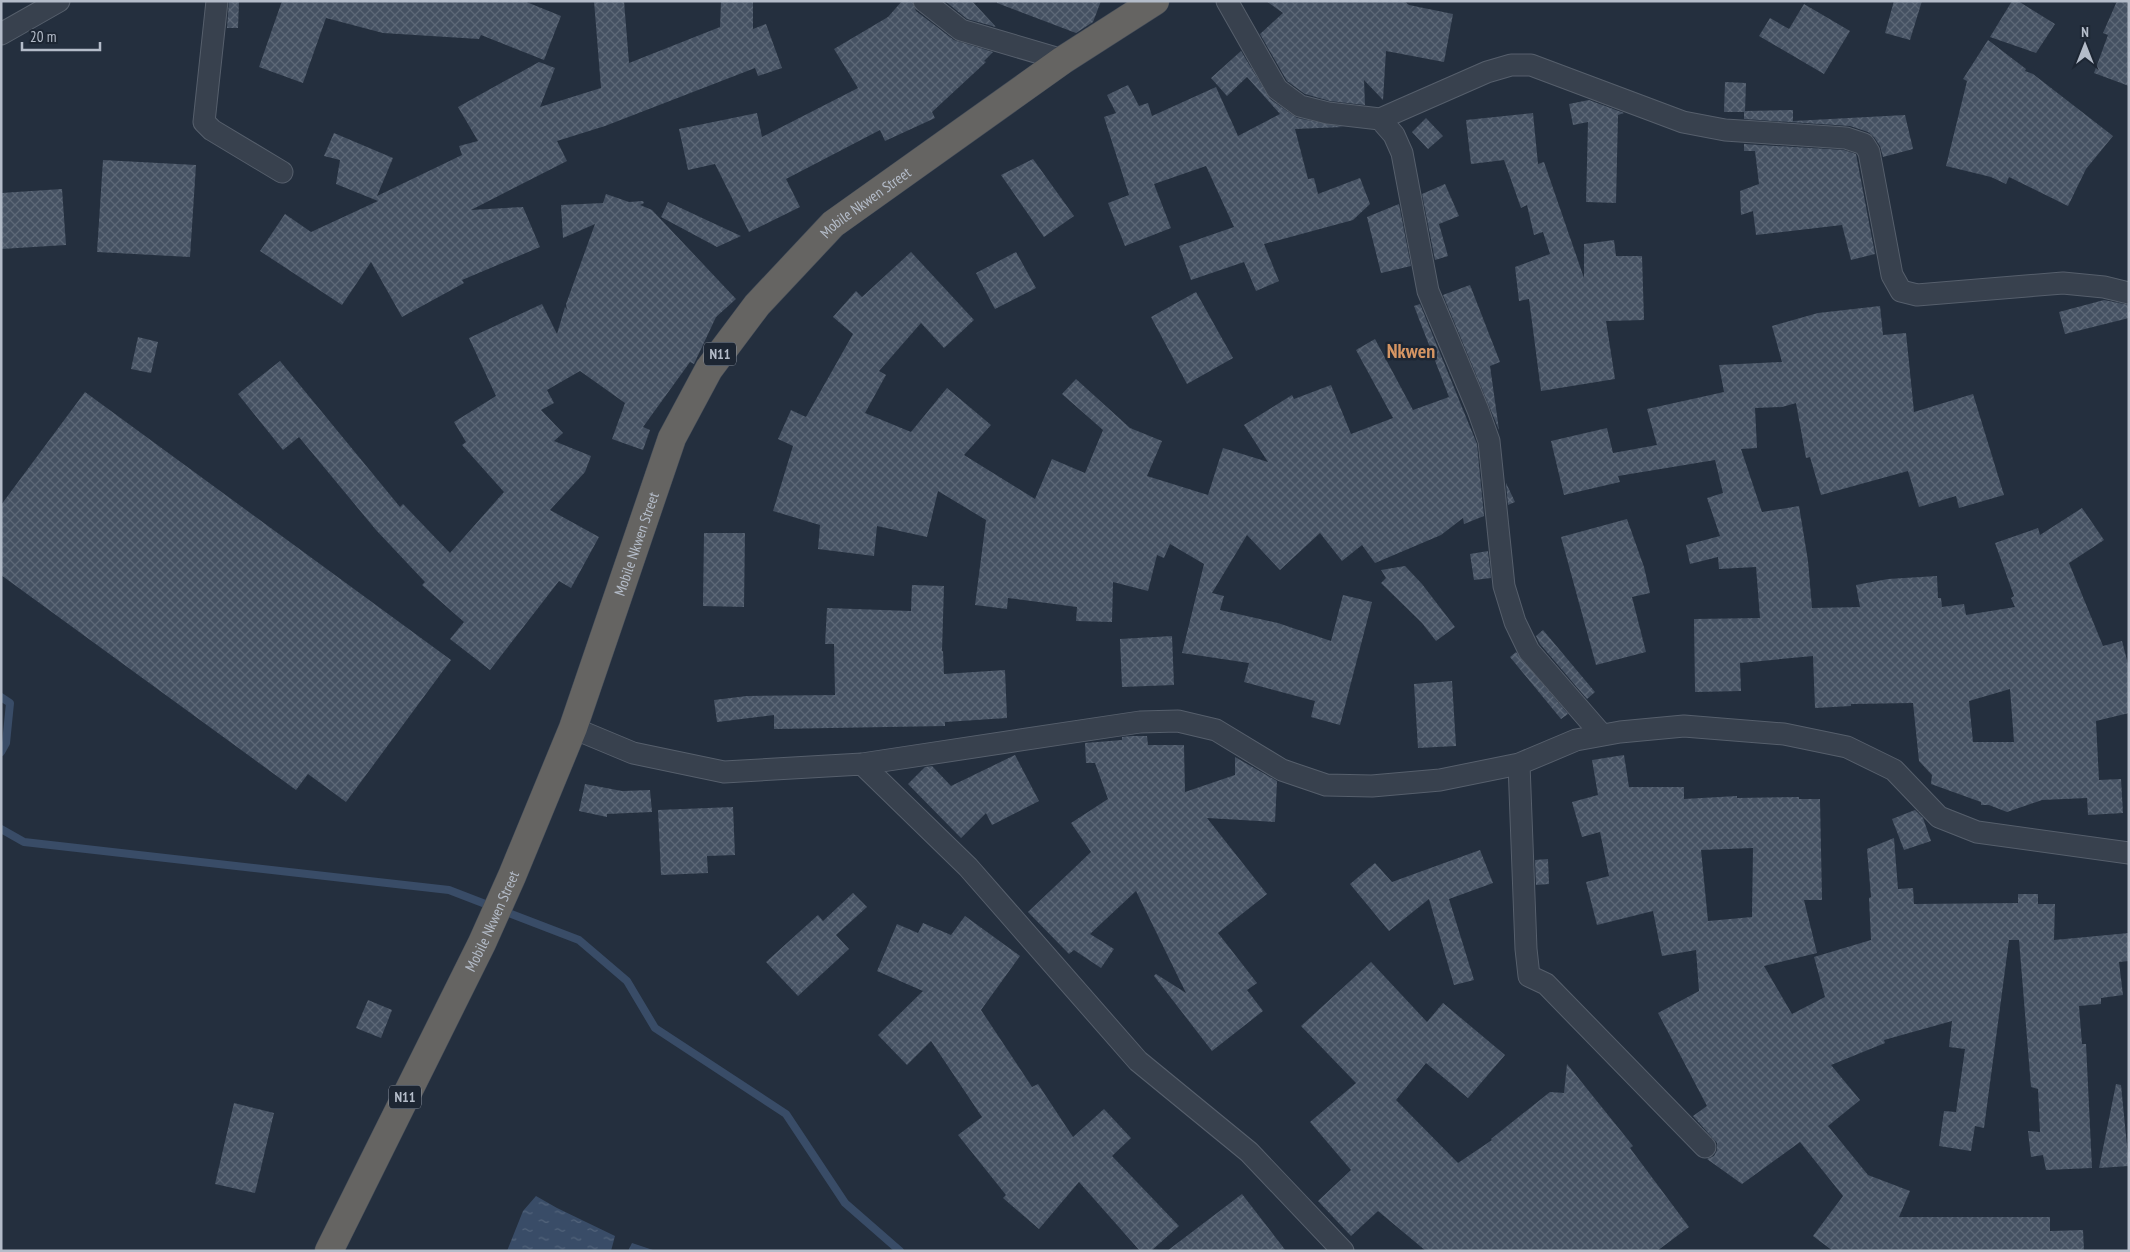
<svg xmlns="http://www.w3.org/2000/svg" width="2130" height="1252" font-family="'PT Sans Narrow',sans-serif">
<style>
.water{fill:url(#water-ripples)}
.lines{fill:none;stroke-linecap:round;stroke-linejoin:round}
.stream{stroke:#394c67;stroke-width:8}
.building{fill:url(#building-cross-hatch);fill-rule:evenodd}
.minor-casing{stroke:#565f6c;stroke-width:23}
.trunk-casing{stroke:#434c59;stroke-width:29}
.minor{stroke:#38414e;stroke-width:21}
.trunk{stroke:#656462;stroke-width:28}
.labels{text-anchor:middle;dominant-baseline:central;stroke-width:5;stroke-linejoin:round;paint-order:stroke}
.shield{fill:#1d2633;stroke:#878f9c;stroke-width:1}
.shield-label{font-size:14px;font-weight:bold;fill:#b4bcc9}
.street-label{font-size:15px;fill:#b4bcc9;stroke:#1d2633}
.district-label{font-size:20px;font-weight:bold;fill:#d59563;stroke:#1d2633}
</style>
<defs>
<pattern id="water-ripples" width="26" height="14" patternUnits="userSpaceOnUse" patternTransform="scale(1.25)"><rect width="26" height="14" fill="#394c67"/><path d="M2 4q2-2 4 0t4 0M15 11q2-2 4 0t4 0" fill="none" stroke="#53647b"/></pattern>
<pattern id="building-cross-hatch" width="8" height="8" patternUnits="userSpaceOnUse" patternTransform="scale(1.25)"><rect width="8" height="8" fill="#455162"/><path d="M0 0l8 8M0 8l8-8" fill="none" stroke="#5d6877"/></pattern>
</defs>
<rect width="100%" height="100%" fill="#242f3e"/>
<path class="water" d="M 536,1196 L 557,1208 L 615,1236 L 611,1251 L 507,1251 L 523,1211 Z
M 632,1243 L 653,1250 L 655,1251 L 628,1251 Z"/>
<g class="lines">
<path class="stream" d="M 1,697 L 10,703 L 6,743 L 1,752
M 1,829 L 24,842 L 449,890 L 579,940 L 627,981 L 655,1028 L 786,1114 L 845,1203 L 900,1251"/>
</g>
<path class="building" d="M 229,1 L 239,1 L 238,28 L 227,28 Z
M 282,1 L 524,1 L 561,16 L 544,60 L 481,35 L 479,39 L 383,33 L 326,18 L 303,83 L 259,67 Z
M 594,1 L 624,1 L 629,63 L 720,27 L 721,1 L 753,1 L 753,29 L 766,24 L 782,68 L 758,76 L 755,68 L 605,126 L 557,141 L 567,161 L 471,210 L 523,207 L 540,247 L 462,280 L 464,283 L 402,317 L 371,262 L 342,305 L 260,251 L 285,214 L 311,232 L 378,201 L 336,184 L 340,160 L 324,156 L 334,133 L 393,158 L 377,196 L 462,155 L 459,146 L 478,141 L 458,107 L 539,62 L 555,68 L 540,107 L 601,88 Z
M 902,1 L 912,1 L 916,11 L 954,40 L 993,52 L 984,61 L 986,62 L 932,112 L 935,118 L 885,141 L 880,130 L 786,179 L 800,207 L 749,232 L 715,164 L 688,170 L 679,129 L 757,113 L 762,137 L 858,88 L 834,49 L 888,17 Z
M 945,1 L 972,1 L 996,27 L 967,19 Z
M 997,1 L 1101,1 L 1093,22 L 1076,33 L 997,3 Z
M 1266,1 L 1404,1 L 1409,5 L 1453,14 L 1444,62 L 1386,51 L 1383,100 L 1364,80 L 1365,105 L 1330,101 L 1305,94 L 1287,81 L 1260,34 L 1283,13 Z
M 1894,1 L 1922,1 L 1910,40 L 1885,33 Z
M 2012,1 L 2018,1 L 2055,24 L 2036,53 L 1990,37 Z
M 2117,1 L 2129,1 L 2129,86 L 2094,73 L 2108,35 L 2103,33 Z
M 1804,4 L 1850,31 L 1824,74 L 1759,36 L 1770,18 L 1789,29 Z
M 1988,40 L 2026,69 L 2025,71 L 2033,74 L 2113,136 L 2086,169 L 2068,206 L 2009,177 L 2006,184 L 1991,177 L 1946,166 L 1967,81 L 1963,79 Z
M 1241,51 L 1270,99 L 1297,118 L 1343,127 L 1295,129 L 1308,179 L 1314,178 L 1318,194 L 1360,178 L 1370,204 L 1353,220 L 1264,244 L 1279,281 L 1256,291 L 1244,262 L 1191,280 L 1179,246 L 1234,227 L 1206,166 L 1154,184 L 1171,228 L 1125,246 L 1108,203 L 1129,195 L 1104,117 L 1116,113 L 1107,95 L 1128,85 L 1139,106 L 1148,103 L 1152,116 L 1216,87 L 1238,136 L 1280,114 L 1247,77 L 1227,96 L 1211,78 Z
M 1725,82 L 1746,83 L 1745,111 L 1793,110 L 1793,121 L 1905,115 L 1913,149 L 1883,157 L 1880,146 L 1874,137 L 1868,132 L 1850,126 L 1744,119 L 1744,112 L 1724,112 Z
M 1589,100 L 1624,113 L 1618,115 L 1616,203 L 1586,202 L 1588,122 L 1573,125 L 1569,104 Z
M 1533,113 L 1538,164 L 1544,162 L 1584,278 L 1584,244 L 1614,240 L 1616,256 L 1642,256 L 1644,320 L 1606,321 L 1615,379 L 1541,391 L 1529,299 L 1519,301 L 1515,267 L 1550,254 L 1543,232 L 1534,235 L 1527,205 L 1521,208 L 1504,160 L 1471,164 L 1466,120 Z
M 1426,118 L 1443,136 L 1428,149 L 1412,132 Z
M 1744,144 L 1844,150 L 1856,154 L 1875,254 L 1851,260 L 1842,225 L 1756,235 L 1753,211 L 1741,215 L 1740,191 L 1759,184 L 1755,151 L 1744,151 Z
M 1033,159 L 1074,216 L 1044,237 L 1001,175 Z
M 103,160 L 196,165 L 190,257 L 97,252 Z
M 1445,184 L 1459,216 L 1439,224 L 1448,256 L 1435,260 L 1422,194 Z
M 62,189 L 66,245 L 1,249 L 1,193 Z
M 606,194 L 629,202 L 643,201 L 644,203 L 640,205 L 652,210 L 736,299 L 716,317 L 694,364 L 690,362 L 643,427 L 650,430 L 643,450 L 612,439 L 625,403 L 580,371 L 547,390 L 554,403 L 541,410 L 563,433 L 554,441 L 591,456 L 585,472 L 550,510 L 599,537 L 571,588 L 559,581 L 490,670 L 450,639 L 464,622 L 422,585 L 425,582 L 376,530 L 299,437 L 283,450 L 238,394 L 280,361 L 400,507 L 403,504 L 450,553 L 504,492 L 462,445 L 466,442 L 454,422 L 496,396 L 469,338 L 542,304 L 557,334 L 565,307 L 567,310 L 566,304 L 595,224 L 563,238 L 561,205 L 603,203 Z
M 668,202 L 715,224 L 741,236 L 717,247 L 661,217 Z
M 1399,204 L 1411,266 L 1381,273 L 1367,217 Z
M 911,252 L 974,320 L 944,348 L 921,323 L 879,371 L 886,375 L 865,413 L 911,432 L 947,388 L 991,425 L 964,455 L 1035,499 L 1052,459 L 1085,473 L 1103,430 L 1062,394 L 1076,379 L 1130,428 L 1162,441 L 1147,476 L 1208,495 L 1223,448 L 1268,462 L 1244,425 L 1292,395 L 1294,399 L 1331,385 L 1351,434 L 1393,418 L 1356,350 L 1375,339 L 1413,410 L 1449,397 L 1414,306 L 1420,304 L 1477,444 L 1484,516 L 1464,524 L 1463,518 L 1441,535 L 1375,563 L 1362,545 L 1342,561 L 1320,533 L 1280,570 L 1247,535 L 1212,593 L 1224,596 L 1220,610 L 1278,623 L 1331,641 L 1343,595 L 1372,602 L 1340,725 L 1311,717 L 1315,701 L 1244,682 L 1249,663 L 1182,653 L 1204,564 L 1170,544 L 1164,558 L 1157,555 L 1148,591 L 1113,582 L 1112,622 L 1076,621 L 1077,607 L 1008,598 L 1007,609 L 975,605 L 986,520 L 938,491 L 927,537 L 877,526 L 874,556 L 818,549 L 820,525 L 773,511 L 793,446 L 778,439 L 791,410 L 806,417 L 853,334 L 833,317 L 856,291 L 862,297 Z
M 1016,252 L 1036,288 L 995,309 L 976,273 Z
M 1470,285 L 1500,362 L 1490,366 L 1499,430 L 1443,295 Z
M 1196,292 L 1233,358 L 1187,384 L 1151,317 Z
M 2104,300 L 2129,305 L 2129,318 L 2065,334 L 2059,312 Z
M 1880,306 L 1883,335 L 1906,333 L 1914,412 L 1973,394 L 2004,495 L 1959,508 L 1956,496 L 1919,507 L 1908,471 L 1821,495 L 1810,457 L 1806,458 L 1796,403 L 1782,407 L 1755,408 L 1757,448 L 1741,449 L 1762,512 L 1799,506 L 1808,561 L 1812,608 L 1860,607 L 1856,585 L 1888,579 L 1937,576 L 1938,598 L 1941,598 L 1942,607 L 1964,604 L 1966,615 L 2015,607 L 2011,598 L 2014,596 L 1995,543 L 2038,528 L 2040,535 L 2082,508 L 2104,540 L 2069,563 L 2103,646 L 2122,641 L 2129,668 L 2129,713 L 2096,721 L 2099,780 L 2121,779 L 2123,813 L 2088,815 L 2087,798 L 2042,800 L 2007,812 L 1989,805 L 1981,805 L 1981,802 L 1931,784 L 1932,775 L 1919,761 L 1913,703 L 1851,704 L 1851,706 L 1815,708 L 1813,656 L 1740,663 L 1741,691 L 1695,692 L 1694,619 L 1760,618 L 1756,567 L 1719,569 L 1718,557 L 1690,564 L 1686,545 L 1720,536 L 1707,498 L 1723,493 L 1715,460 L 1618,476 L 1620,482 L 1564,495 L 1551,441 L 1607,428 L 1613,453 L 1657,445 L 1647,409 L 1724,392 L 1719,365 L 1782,362 L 1772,326 L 1818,313 ZM 2010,689 L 2014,742 L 1973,742 L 1969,701 Z
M 138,337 L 158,342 L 151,373 L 131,369 Z
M 85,392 L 451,660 L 346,802 L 308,774 L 296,790 L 1,575 L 1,505 Z
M 1506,483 L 1515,502 L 1508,505 Z
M 1627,519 L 1644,567 L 1650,593 L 1632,597 L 1646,652 L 1596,665 L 1561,537 Z
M 704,533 L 745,533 L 744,607 L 703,606 Z
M 1488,551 L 1491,578 L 1474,580 L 1470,554 Z
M 1405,566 L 1422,584 L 1455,627 L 1436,641 L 1422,623 L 1381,583 L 1386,578 L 1381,570 Z
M 912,585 L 944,586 L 942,651 L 943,651 L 944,674 L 1005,670 L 1007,718 L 945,722 L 945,726 L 774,729 L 774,715 L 717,722 L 714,700 L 747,696 L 835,695 L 834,644 L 825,644 L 827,608 L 911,611 Z
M 1543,630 L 1595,692 L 1587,699 L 1540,644 L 1536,636 Z
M 1172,636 L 1174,685 L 1122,687 L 1120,639 Z
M 1516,652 L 1568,714 L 1561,719 L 1510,657 Z
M 1452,681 L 1456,746 L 1418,748 L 1414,684 Z
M 1131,736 L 1147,736 L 1148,745 L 1184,745 L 1185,792 L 1235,775 L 1235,757 L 1277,781 L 1275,822 L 1207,818 L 1267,894 L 1218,933 L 1257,983 L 1247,990 L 1263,1011 L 1212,1051 L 1154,976 L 1156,974 L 1186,993 L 1136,891 L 1090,934 L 1114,949 L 1101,968 L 1074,950 L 1069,954 L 1028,912 L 1091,852 L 1071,823 L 1108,799 L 1095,763 L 1086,763 L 1085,743 L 1122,740 L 1122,737 Z
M 1015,755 L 1039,801 L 992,825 L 986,813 L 961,838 L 908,784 L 925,767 L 932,766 L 951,786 Z
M 1624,755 L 1629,787 L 1684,787 L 1684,799 L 1737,796 L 1737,798 L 1799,797 L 1799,799 L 1820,799 L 1822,900 L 1804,900 L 1817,953 L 1764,966 L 1792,1014 L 1825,997 L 1814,957 L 1871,940 L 1869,898 L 1871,897 L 1867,849 L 1894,838 L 1898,889 L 1913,888 L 1914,904 L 2018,903 L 2018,894 L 2038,894 L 2038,904 L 2055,904 L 2054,940 L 2129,933 L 2129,961 L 2119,962 L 2123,995 L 2101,998 L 2101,1004 L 2079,1006 L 2082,1044 L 2086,1044 L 2092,1168 L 2046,1170 L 2043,1155 L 2031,1157 L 2028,1131 L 2040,1132 L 2038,1089 L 2031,1087 L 2019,940 L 2009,940 L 1984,1128 L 1975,1126 L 1971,1151 L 1939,1146 L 1944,1111 L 1956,1112 L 1965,1049 L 1949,1047 L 1952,1021 L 1884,1040 L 1885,1043 L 1831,1065 L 1860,1100 L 1828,1126 L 1868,1175 L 1910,1191 L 1899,1217 L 2050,1217 L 2050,1231 L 2083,1230 L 2084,1251 L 1833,1251 L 1813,1236 L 1843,1196 L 1800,1142 L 1742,1184 L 1707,1159 L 1714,1156 L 1717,1150 L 1717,1143 L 1693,1116 L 1707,1106 L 1658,1013 L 1699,991 L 1696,950 L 1662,956 L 1653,911 L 1597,925 L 1586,882 L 1609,876 L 1600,832 L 1582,837 L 1572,802 L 1598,795 L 1592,760 ZM 1753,848 L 1752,917 L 1708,921 L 1701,850 Z
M 585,784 L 622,791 L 650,790 L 652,812 L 607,814 L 607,817 L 579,811 Z
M 733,807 L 735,855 L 707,856 L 708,873 L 661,875 L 658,810 Z
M 1915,810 L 1923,818 L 1931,841 L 1904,850 L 1892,819 Z
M 1480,850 L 1493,883 L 1449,899 L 1474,980 L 1454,985 L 1429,899 L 1389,931 L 1350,884 L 1375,863 L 1392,882 Z
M 1548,859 L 1549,884 L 1536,885 L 1535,860 Z
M 853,893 L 867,907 L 836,935 L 849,949 L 798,996 L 766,962 L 818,915 L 823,921 Z
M 965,916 L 1020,956 L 981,1010 L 1032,1087 L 1038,1084 L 1073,1137 L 1104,1109 L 1131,1138 L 1112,1156 L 1179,1226 L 1151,1251 L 1140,1251 L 1079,1182 L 1039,1229 L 1003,1198 L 1006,1195 L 958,1135 L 982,1117 L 931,1041 L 907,1065 L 878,1035 L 923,991 L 877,971 L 897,924 L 918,933 L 923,923 L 951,935 Z
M 1371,962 L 1427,1022 L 1443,1003 L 1505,1055 L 1468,1098 L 1426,1063 L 1396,1100 L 1458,1163 L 1492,1140 L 1491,1139 L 1550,1092 L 1564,1093 L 1567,1064 L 1633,1146 L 1630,1148 L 1689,1227 L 1657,1251 L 1426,1251 L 1378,1211 L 1351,1236 L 1318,1201 L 1351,1170 L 1310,1122 L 1356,1083 L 1301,1026 Z
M 368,1000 L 392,1010 L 381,1038 L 356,1028 Z
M 2116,1084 L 2121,1085 L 2129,1166 L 2099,1168 Z
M 234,1103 L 274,1113 L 255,1193 L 215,1184 Z
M 1242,1194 L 1286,1251 L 1167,1251 Z"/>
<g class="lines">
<defs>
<path id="minor" d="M 217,1 L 204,122 L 212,130 L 282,172
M 924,1 L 961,30 L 1063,60
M 1227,1 L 1277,89 L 1300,106 L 1328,113 L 1380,119 L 1487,72 L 1511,65 L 1531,65 L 1683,122 L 1725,130 L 1846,138 L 1864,144 L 1869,152 L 1892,275 L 1901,291 L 1917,295 L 2063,283 L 2104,287 L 2129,293
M 1,34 L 59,1
M 1380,119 L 1394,135 L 1402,153 L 1428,291 L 1478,410 L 1489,441 L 1504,586 L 1515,622 L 1529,651 L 1602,735
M 573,728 L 633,753 L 724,772 L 862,764 L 1140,722 L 1178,721 L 1216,730 L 1282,770 L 1326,785 L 1372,786 L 1440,780 L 1519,764 L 1576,740 L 1620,732 L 1684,726 L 1784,734 L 1847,747 L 1894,770 L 1939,817 L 1977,832 L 2129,853
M 862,764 L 968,867 L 1138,1061 L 1249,1152 L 1343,1251
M 1519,764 L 1526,949 L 1529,976 L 1546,984 L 1705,1147"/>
<g id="trunk">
<path id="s1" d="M 329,1251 L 482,943 L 512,876 L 573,728 L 672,438 L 709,369 L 757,305 L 833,224 L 1063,60 L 1155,1"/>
</g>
</defs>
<use href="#minor" class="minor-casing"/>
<use href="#trunk" class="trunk-casing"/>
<use href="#minor" class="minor"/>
<use href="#trunk" class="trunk"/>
</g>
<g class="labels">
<g class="shield">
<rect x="704" y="342.5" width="32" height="23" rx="4"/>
<rect x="389" y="1085.5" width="32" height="23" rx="4"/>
</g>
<g class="shield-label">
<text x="720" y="354">N11</text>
<text x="405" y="1097">N11</text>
</g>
<g class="street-label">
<text stroke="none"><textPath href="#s1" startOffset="1192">Mobile Nkwen Street</textPath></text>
<text stroke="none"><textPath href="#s1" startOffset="772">Mobile Nkwen Street</textPath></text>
<text stroke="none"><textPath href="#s1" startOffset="368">Mobile Nkwen Street</textPath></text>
</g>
<g class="district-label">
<text x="1411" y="351">Nkwen</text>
</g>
</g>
<rect width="2130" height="1252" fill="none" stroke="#b4bcc9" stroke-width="5"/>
<g transform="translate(2085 45)" stroke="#1d2633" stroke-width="4" paint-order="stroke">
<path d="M0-4L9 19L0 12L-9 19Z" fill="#b4bcc9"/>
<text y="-8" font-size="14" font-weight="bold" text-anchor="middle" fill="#b4bcc9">N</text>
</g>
<path d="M22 42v8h78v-8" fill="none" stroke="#b4bcc9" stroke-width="2.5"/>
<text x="30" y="42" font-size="15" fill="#b4bcc9" stroke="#1d2633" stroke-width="4" paint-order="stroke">20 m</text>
</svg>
